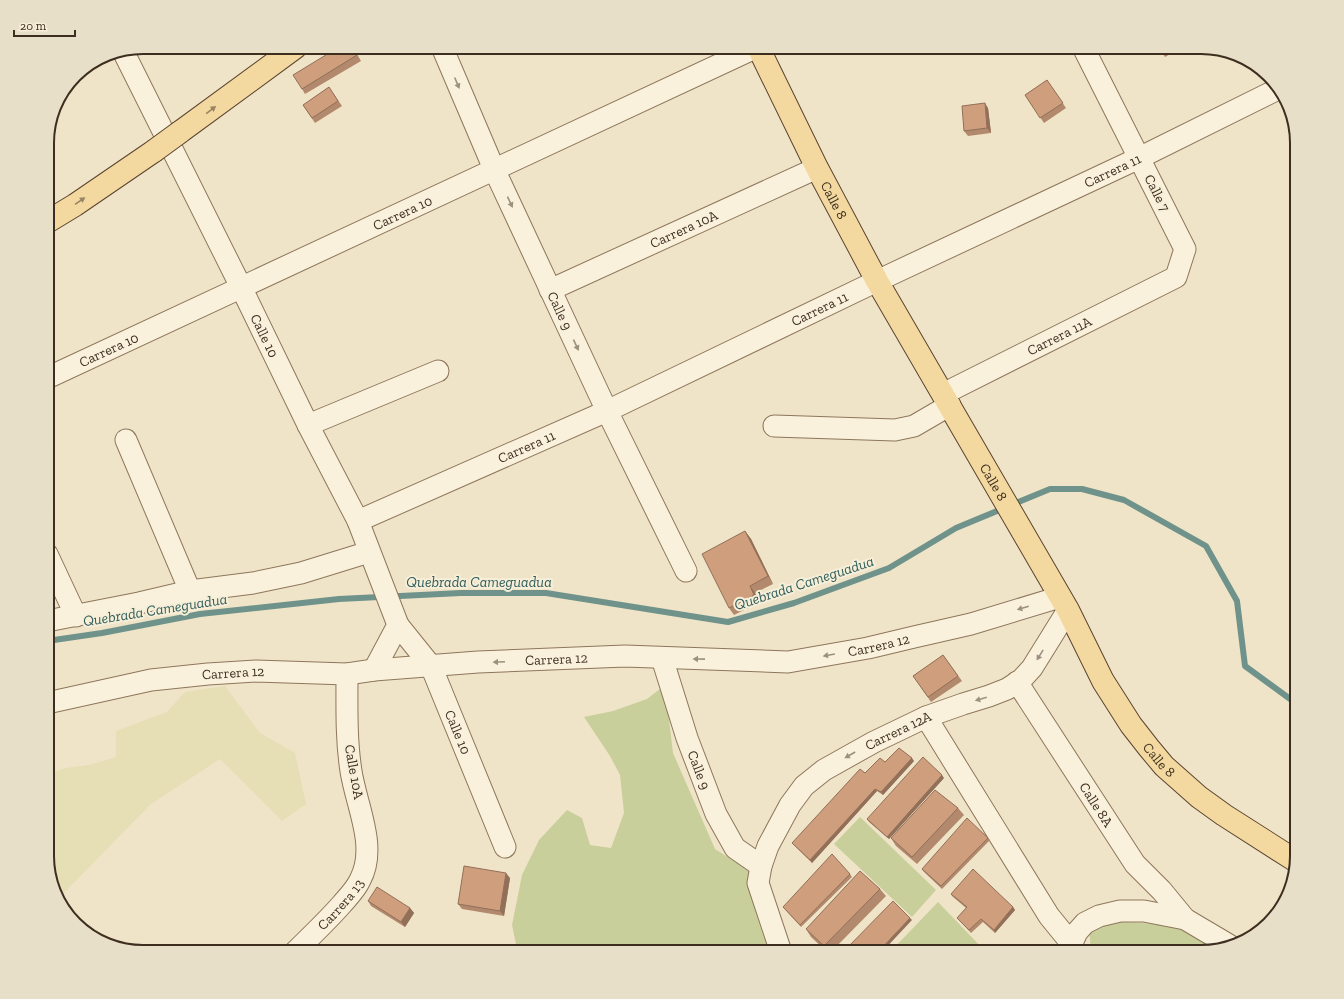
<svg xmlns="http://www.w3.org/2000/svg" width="1344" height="999" font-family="'Zilla Slab',serif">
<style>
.farmland{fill:#e6deb5}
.green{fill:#c9cf9b}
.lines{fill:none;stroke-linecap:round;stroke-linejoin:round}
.stream{stroke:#6f938a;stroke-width:6}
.minor-casing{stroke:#8d765c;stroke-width:23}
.primary-casing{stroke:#5b4430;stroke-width:24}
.minor{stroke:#faf1dc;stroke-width:21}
.primary{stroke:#f3d9a0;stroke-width:22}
.primary-bridge-casing{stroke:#5b4430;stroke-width:24;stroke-linecap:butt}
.primary-bridge{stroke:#f3d9a0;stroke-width:22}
.wall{fill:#b2896c}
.shaded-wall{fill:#916f58}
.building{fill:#cf9f7d;stroke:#916f58}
.oneway{fill:#9c907e}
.oneway2{fill:#988460}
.labels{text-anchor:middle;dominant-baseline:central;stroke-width:4;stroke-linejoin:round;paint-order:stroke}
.street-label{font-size:14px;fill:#3d2e20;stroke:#f7eed8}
.water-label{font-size:15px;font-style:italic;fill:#2f5d5a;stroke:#f7eed8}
.rim{fill:none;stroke:#3d2e20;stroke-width:2}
</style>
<rect width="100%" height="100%" fill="#f0e4c8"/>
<path class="farmland" d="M 225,686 L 260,733 L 295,753 L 306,804 L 282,821 L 220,759 L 151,804 L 58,899 L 47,862 L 47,774 L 66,768 L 89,765 L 116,757 L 116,731 L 167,712 L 185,692 Z"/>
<path class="green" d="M 665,685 L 673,753 L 715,849 L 750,871 L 751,892 L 770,952 L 512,952 L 517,949 L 512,925 L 522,875 L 539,840 L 567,810 L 582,818 L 590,845 L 611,848 L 624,813 L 620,775 L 610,756 L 584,717 L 613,711 L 647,699 Z
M 860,817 L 936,890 L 912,917 L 834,844 Z
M 938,902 L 986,952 L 890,952 Z
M 1111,922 C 1137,922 1165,923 1190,933 C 1200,937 1210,943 1220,947 L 1201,952 L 1091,952 L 1089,926 Z"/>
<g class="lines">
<path class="stream" d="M 47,641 L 102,633 L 200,614 L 339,599 L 461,593 L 546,593 L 728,622 L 794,603 L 889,568 L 956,528 L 1050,489 L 1082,489 L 1124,500 L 1206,546 L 1237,601 L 1245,666 L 1297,704"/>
<defs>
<g id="minor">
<path id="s1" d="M 442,47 L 494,169 L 607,411 L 686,571"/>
<path id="s2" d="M 123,51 L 242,289 L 308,425 L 358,521 L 398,625 L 374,670"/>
<path id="s3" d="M 550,290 L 817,168"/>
<path id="s4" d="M 47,378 C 284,269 520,157 757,47"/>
<path id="s5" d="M 943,394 L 1176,277 L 1185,249 L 1083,47"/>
<path d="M 308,425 L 438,371"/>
<path d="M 774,426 L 895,430 L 914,426 L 950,405"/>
<path d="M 126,440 L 190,591"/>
<path id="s6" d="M 358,521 L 607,411 L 877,281 L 1139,158 L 1278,89"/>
<path d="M 47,554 L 76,616"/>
<path d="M 47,621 L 139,603 L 190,591 L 253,583 L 301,573 L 369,552"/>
<path id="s7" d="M 398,625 L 431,666 L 505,847"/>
<path id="s8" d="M 662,658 L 687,738 L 716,814 L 735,848 L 761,866"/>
<path id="s9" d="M 1017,682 L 1135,864 L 1162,891 L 1185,919"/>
<path id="s10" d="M 47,703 L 151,680 L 208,674 L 256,671 L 347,674 L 374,670 L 478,662 L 625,656 L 788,662 L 868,648 L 914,637 L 971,624 L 1060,597"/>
<path d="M 926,717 L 1049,916 L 1071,943"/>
<path id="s11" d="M 295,952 C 311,936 327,921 342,904 C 348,897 356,889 360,880 C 378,847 356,805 351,771 C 346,739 347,707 347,674"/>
<path id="s12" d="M 781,952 L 758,883 L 761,866 L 768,846 L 790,805 L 804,786 L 824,770 L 874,742 L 926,717 L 963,704 L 989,696 L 1007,689 L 1021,680 L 1032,668 L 1068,610"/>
<path d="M 1068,952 L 1077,932 L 1085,923 L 1099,916 L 1120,911 L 1144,911 L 1185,919 L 1229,945"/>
</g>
<g id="primary">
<path id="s13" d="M 758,47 L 817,168 L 877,281 L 1068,610 L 1103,681 L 1131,725 L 1149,748 L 1164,766 L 1199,797 L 1224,815 L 1296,861"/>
<path d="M 180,132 L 296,47"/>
<path d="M 47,222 L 75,205 L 154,151"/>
</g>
</defs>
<use href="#minor" class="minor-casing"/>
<use href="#primary" class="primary-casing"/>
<use href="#minor" class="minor"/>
<use href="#primary" class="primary"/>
<defs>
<path id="primary-bridge" d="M 154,151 L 180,132"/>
</defs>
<use href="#primary-bridge" class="primary-bridge-casing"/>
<use href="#primary-bridge" class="primary-bridge"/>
</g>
<path class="wall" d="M 339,47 L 353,47 L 361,61 L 305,94 L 302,89 Z
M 1158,47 L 1183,47 L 1165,57 Z
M 1047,80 L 1066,108 L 1044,123 L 1025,95 Z
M 329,87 L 342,106 L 315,123 L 303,105 Z
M 988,108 L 991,133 L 968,136 L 964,131 Z
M 745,531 L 751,539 L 773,584 L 755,593 L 760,602 L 734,615 L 729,608 Z
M 943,655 L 962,681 L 931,702 L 913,676 Z
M 914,761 L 883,795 L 877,791 L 812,863 L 792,843 L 865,773 L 885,762 Z
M 944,778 L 889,839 L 869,822 L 867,819 Z
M 958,808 L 964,815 L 917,864 L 896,846 L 891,838 Z
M 988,838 L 990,840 L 942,889 L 923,871 L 922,869 Z
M 850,874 L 852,877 L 801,927 L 783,907 Z
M 510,878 L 504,916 L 462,909 L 458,904 Z
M 880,889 L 886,896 L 831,952 L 827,952 L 811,937 L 806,929 Z
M 951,894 L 1013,907 L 1015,910 L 995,933 L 983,922 L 971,933 L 957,918 L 966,908 L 952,896 Z
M 368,901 L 410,908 L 414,913 L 405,927 L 371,906 Z"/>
<path class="shaded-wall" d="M 985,103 L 988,108 L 991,133 L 987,128 Z
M 745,531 L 751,539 L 773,584 L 768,576 Z
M 750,586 L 755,593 L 760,602 L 754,595 Z
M 912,758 L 914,761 L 883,795 L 881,792 Z
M 942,775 L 944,778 L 889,839 L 887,837 Z
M 875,789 L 877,791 L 812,863 L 810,860 Z
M 506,873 L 510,878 L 504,916 L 500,911 Z
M 1013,907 L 1015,910 L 995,933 L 994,930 Z
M 410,908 L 414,913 L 405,927 L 401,922 Z
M 910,918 L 912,920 L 882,952 L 878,952 Z"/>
<path class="building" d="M 339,47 L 352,47 L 357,55 L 302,89 L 293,75 Z
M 1158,47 L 1170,47 L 1161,52 Z
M 1047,80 L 1063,103 L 1040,118 L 1025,95 Z
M 329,87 L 338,101 L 312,118 L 303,105 Z
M 985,103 L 987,128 L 964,131 L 962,106 Z
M 745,531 L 768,576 L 750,586 L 754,595 L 729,608 L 702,554 Z
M 943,655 L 958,676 L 928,697 L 913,676 Z
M 899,748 L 912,758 L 881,792 L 875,789 L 810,860 L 792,843 L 860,769 L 865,773 L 880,758 L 885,762 Z
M 923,757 L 942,775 L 887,837 L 867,819 Z
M 935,790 L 958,808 L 912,857 L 891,838 Z
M 967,818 L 988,838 L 941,886 L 922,869 Z
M 832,854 L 850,874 L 800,925 L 783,907 Z
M 464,866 L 506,873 L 500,911 L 458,904 Z
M 973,869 L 1013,907 L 994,930 L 981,919 L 969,930 L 957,918 L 967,907 L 951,894 Z
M 860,871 L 880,889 L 824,946 L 806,929 Z
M 377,887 L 410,908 L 401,922 L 368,901 Z
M 893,901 L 910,918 L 878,952 L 851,952 L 847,948 Z
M 157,950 L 158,952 L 153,952 Z"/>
<defs><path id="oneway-solid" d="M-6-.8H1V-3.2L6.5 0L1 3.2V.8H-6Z"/></defs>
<g class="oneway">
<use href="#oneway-solid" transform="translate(457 83) rotate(67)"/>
<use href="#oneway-solid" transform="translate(510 202) rotate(65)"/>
<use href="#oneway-solid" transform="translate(576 345) rotate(65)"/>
<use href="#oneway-solid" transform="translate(1023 608) rotate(164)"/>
<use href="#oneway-solid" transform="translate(829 655) rotate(170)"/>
<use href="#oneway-solid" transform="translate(1040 655) rotate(122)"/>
<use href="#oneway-solid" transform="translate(699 659) rotate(-179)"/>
<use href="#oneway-solid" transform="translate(499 662) rotate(178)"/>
<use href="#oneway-solid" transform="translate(981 699) rotate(164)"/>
<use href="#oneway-solid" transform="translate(850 755) rotate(150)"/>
</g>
<g class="oneway2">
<use href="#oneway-solid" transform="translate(211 110) rotate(-37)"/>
<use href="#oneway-solid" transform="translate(80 201) rotate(-34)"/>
</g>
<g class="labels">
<g class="street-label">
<text stroke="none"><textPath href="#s6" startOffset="832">Carrera 11</textPath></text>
<text transform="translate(1157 193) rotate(63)">Calle 7</text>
<text stroke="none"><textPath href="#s13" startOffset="171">Calle 8</textPath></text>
<text stroke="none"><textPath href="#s4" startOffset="392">Carrera 10</textPath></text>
<text stroke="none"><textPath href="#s3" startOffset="147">Carrera 10A</textPath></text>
<text stroke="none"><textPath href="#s6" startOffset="508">Carrera 11</textPath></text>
<text stroke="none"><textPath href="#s1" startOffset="289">Calle 9</textPath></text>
<text stroke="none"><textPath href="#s2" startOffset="318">Calle 10</textPath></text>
<text stroke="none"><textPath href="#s5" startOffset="130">Carrera 11A</textPath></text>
<text stroke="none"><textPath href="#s4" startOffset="68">Carrera 10</textPath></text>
<text stroke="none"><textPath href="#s6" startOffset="184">Carrera 11</textPath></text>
<text stroke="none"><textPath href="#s13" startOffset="495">Calle 8</textPath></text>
<text stroke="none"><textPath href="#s10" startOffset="837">Carrera 12</textPath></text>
<text stroke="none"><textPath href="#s10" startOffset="513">Carrera 12</textPath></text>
<text stroke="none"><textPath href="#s10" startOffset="189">Carrera 12</textPath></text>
<text stroke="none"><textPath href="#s7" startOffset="124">Calle 10</textPath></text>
<text stroke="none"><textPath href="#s12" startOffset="291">Carrera 12A</textPath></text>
<text stroke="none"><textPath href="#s13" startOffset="819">Calle 8</textPath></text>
<text stroke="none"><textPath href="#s8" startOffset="118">Calle 9</textPath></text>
<text transform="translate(354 772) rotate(80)">Calle 10A</text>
<text stroke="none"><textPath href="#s9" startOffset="146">Calle 8A</textPath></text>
<text stroke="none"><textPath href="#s11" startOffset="66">Carrera 13</textPath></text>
</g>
<g class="water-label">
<text x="479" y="582">Quebrada Cameguadua</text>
<text transform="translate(804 583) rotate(-18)">Quebrada Cameguadua</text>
<text transform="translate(155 610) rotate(-9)">Quebrada Cameguadua</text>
</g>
</g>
<path d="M0 0H1344V999H0ZM143 54H1201A89 89 0 0 1 1290 143V856A89 89 0 0 1 1201 945H143A89 89 0 0 1 54 856V143A89 89 0 0 1 143 54Z" fill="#e8dfc9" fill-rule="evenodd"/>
<path class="rim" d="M143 54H1201A89 89 0 0 1 1290 143V856A89 89 0 0 1 1201 945H143A89 89 0 0 1 54 856V143A89 89 0 0 1 143 54Z"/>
<path d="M14 30v6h61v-6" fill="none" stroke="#3d2e20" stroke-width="2"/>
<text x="20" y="30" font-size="12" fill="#3d2e20" stroke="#f7eed8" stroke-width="3" paint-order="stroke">20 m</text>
</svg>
